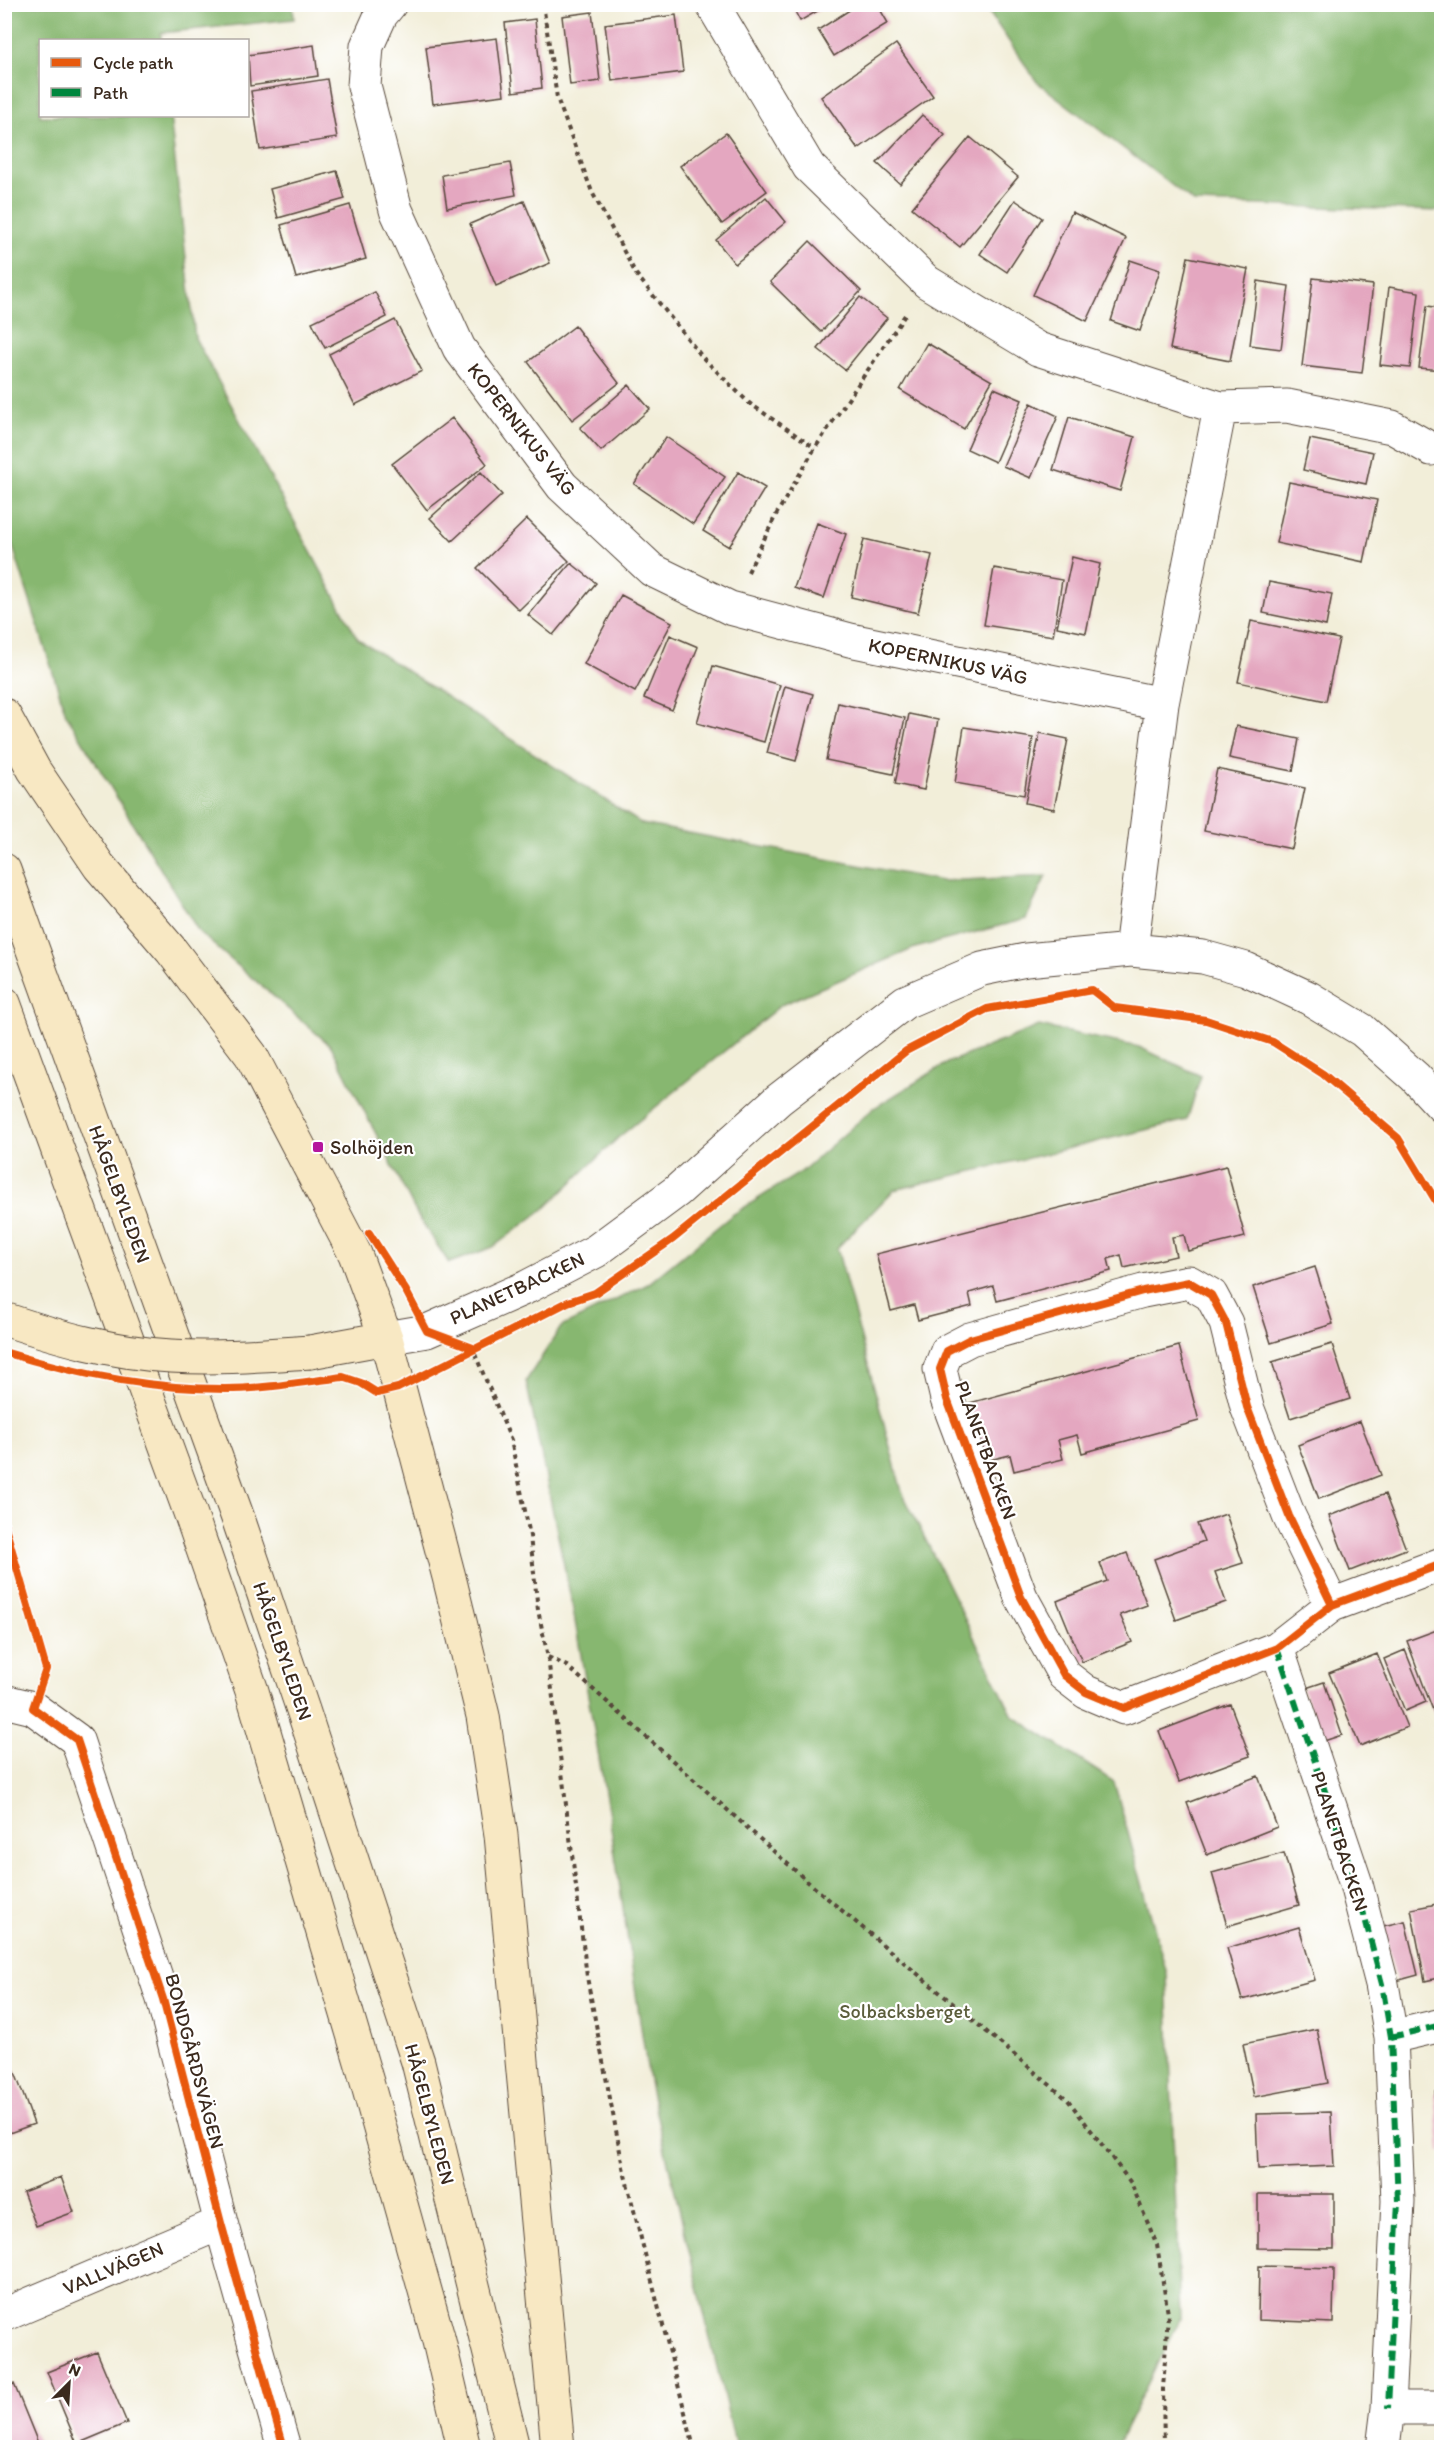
<svg xmlns="http://www.w3.org/2000/svg" width="1446" height="2452" font-family="Itim,sans-serif">
<style>
.forest{fill:#87b770;stroke:#617047;stroke-width:1.5}
.building{fill:#e4a7c0}
.lines{fill:none;stroke-linecap:round;stroke-linejoin:round}
.street-casing{stroke:#56473a;stroke-width:35}
.secondary-casing{stroke:#56473a;stroke-width:35}
.path{stroke:#56473a;stroke-width:4;stroke-dasharray:4.5 4.5;stroke-linecap:butt}
.street{stroke:#fff;stroke-width:33}
.secondary{stroke:#f8e8c3;stroke-width:33}
.secondary-bridge-casing{stroke:#56473a;stroke-width:35;stroke-linecap:butt}
.secondary-bridge{stroke:#f8e8c3;stroke-width:33}
.quiet{stroke:#00873e;stroke-width:6;stroke-dasharray:12 6;stroke-linecap:butt}
.cycleway-casing{stroke:#fff;stroke-width:11}
.cycleway{stroke:#e8590c;stroke-width:8}
.poi-dot{fill:#b5179e;stroke:#fff;stroke-width:2}
.labels{text-anchor:middle;dominant-baseline:central;stroke-width:4.5;stroke-linejoin:round;paint-order:stroke}
.street-label{font-size:20px;fill:#3b2a1e;stroke:#fff}
.poi-label{font-size:20px;fill:#3b2a1e;stroke:#fff;text-anchor:start}
.park-label{font-size:20px;fill:#5c5e3c;stroke:#fff}
</style>
<rect width="100%" height="100%" fill="#fff"/>
<filter id="ink" filterUnits="userSpaceOnUse"><feTurbulence type="fractalNoise" baseFrequency=".0167" numOctaves="2"/><feDisplacementMap in="SourceGraphic" scale="12" xChannelSelector="R" yChannelSelector="G"/><feConvolveMatrix kernelMatrix="1 2 1 2 8 2 1 2 1" color-interpolation-filters="sRGB"/></filter>
<filter id="wash" filterUnits="userSpaceOnUse"><feTurbulence type="fractalNoise" baseFrequency=".008" numOctaves="4" result="noise"/><feDisplacementMap in="SourceGraphic" scale="24" xChannelSelector="R" yChannelSelector="G"/><feGaussianBlur stdDeviation="1.35" result="paint"/><feColorMatrix in="noise" values="0 0 0 0 0 0 0 0 0 0 0 0 0 0 0 0 0 1.4 0 .05"/><feComposite in="paint" operator="in"/></filter>
<g filter="url(#wash)">
<rect width="100%" height="100%" fill="#f2eed9"/>
<path class="forest" d="M 4,5 L 293,5 L 294,19 L 161,33 L 161,40 L 40,40 L 40,116 L 170,116 L 195,338 L 358,639 L 642,824 L 942,881 L 1046,876 L 1026,919 L 915,948 L 781,1005 L 619,1137 L 544,1209 L 493,1247 L 449,1263 L 418,1216 L 331,1046 L 199,932 L 66,714 L 5,522 Z
M 984,5 L 1441,5 L 1441,211 L 1195,203 L 1037,82 Z
M 1039,1026 L 1139,1047 L 1201,1076 L 1187,1120 L 894,1190 L 837,1248 L 902,1492 L 1013,1716 L 1114,1782 L 1167,1974 L 1180,2319 L 1116,2447 L 736,2447 L 650,2087 L 609,1815 L 572,1604 L 526,1381 L 561,1327 L 648,1284 L 732,1215 L 801,1172 L 874,1108 L 947,1063 Z"/>
<g id="blocks">
<path class="building" d="M 791,4 L 830,4 L 800,21 Z
M 859,4 L 877,4 L 888,23 L 834,56 L 818,30 Z
M 592,12 L 600,81 L 570,85 L 562,16 Z
M 676,15 L 683,72 L 612,81 L 605,24 Z
M 535,19 L 542,88 L 513,92 L 505,23 Z
M 497,38 L 504,95 L 433,104 L 426,47 Z
M 896,44 L 933,96 L 858,149 L 821,97 Z
M 314,45 L 318,76 L 250,86 L 248,55 Z
M 327,79 L 337,138 L 260,150 L 251,91 Z
M 922,115 L 945,135 L 900,184 L 877,163 Z
M 726,133 L 767,191 L 722,224 L 680,166 Z
M 970,137 L 1018,177 L 960,247 L 912,208 Z
M 510,163 L 516,195 L 447,208 L 442,175 Z
M 337,171 L 345,199 L 278,218 L 270,189 Z
M 766,197 L 786,222 L 735,264 L 716,240 Z
M 1015,200 L 1042,218 L 1007,272 L 980,254 Z
M 524,201 L 550,263 L 496,286 L 470,224 Z
M 350,205 L 366,259 L 296,278 L 281,225 Z
M 1072,212 L 1126,238 L 1087,321 L 1033,295 Z
M 810,241 L 861,291 L 821,332 L 770,282 Z
M 1188,257 L 1248,269 L 1230,361 L 1170,349 Z
M 1130,260 L 1160,270 L 1140,331 L 1111,321 Z
M 1313,278 L 1373,285 L 1362,373 L 1302,366 Z
M 1258,281 L 1289,286 L 1281,349 L 1250,345 Z
M 1389,287 L 1419,292 L 1410,368 L 1380,365 Z
M 375,292 L 387,317 L 325,348 L 312,322 Z
M 860,297 L 887,318 L 845,370 L 818,349 Z
M 1427,306 L 1442,308 L 1442,370 L 1419,368 Z
M 395,320 L 422,371 L 355,405 L 329,354 Z
M 575,326 L 619,383 L 572,420 L 528,362 Z
M 927,343 L 992,381 L 964,429 L 900,390 Z
M 629,385 L 650,409 L 601,451 L 580,428 Z
M 994,388 L 1022,400 L 995,462 L 967,449 Z
M 1031,403 L 1058,416 L 1031,478 L 1003,466 Z
M 1069,417 L 1135,437 L 1120,491 L 1053,470 Z
M 452,418 L 487,464 L 427,510 L 392,464 Z
M 666,437 L 725,477 L 693,524 L 634,484 Z
M 1310,439 L 1373,452 L 1366,484 L 1303,470 Z
M 481,472 L 502,495 L 452,541 L 430,518 Z
M 738,472 L 765,488 L 729,547 L 703,531 Z
M 1289,482 L 1377,500 L 1364,562 L 1276,543 Z
M 527,519 L 569,561 L 519,610 L 477,568 Z
M 817,523 L 846,534 L 824,598 L 794,588 Z
M 864,539 L 932,555 L 918,613 L 851,597 Z
M 1072,557 L 1100,564 L 1086,633 L 1057,627 Z
M 571,563 L 596,583 L 553,635 L 528,615 Z
M 994,568 L 1062,580 L 1053,636 L 984,625 Z
M 1269,582 L 1332,594 L 1326,626 L 1263,613 Z
M 621,595 L 672,622 L 635,692 L 584,664 Z
M 1251,621 L 1339,639 L 1326,701 L 1238,682 Z
M 670,635 L 698,647 L 672,710 L 644,698 Z
M 713,666 L 780,685 L 764,742 L 697,723 Z
M 785,686 L 813,694 L 796,761 L 767,753 Z
M 838,703 L 905,718 L 893,774 L 826,760 Z
M 909,714 L 938,720 L 924,790 L 895,784 Z
M 1236,726 L 1299,739 L 1293,771 L 1229,758 Z
M 964,727 L 1033,738 L 1024,795 L 955,783 Z
M 1040,733 L 1068,739 L 1054,809 L 1025,803 Z
M 1217,769 L 1305,788 L 1292,849 L 1204,831 Z
M 1226,1166 L 1245,1237 L 1188,1251 L 1184,1235 L 1172,1237 L 1176,1256 L 1124,1268 L 1121,1255 L 1108,1259 L 1111,1271 L 997,1301 L 993,1286 L 969,1293 L 972,1306 L 918,1320 L 914,1305 L 891,1311 L 876,1254 Z
M 1315,1267 L 1333,1324 L 1271,1343 L 1253,1287 Z
M 1332,1344 L 1350,1399 L 1290,1418 L 1272,1362 Z
M 1179,1346 L 1199,1421 L 1082,1453 L 1077,1435 L 1058,1440 L 1063,1459 L 1014,1471 L 1010,1455 L 981,1462 L 966,1404 Z
M 1360,1421 L 1381,1475 L 1319,1499 L 1298,1445 Z
M 1385,1494 L 1406,1549 L 1350,1571 L 1329,1516 Z
M 1226,1514 L 1243,1563 L 1215,1572 L 1226,1602 L 1176,1620 L 1154,1559 L 1204,1541 L 1197,1524 Z
M 1127,1553 L 1147,1605 L 1120,1615 L 1132,1642 L 1082,1662 L 1057,1601 L 1107,1581 L 1100,1563 Z
M 1442,1628 L 1442,1710 L 1434,1713 L 1407,1641 Z
M 1405,1650 L 1426,1702 L 1405,1711 L 1384,1659 Z
M 1377,1654 L 1407,1727 L 1360,1746 L 1329,1673 Z
M 1324,1682 L 1342,1735 L 1321,1742 L 1303,1689 Z
M 1230,1704 L 1250,1756 L 1179,1782 L 1159,1731 Z
M 1258,1776 L 1277,1827 L 1207,1855 L 1187,1803 Z
M 1284,1853 L 1299,1905 L 1227,1926 L 1212,1873 Z
M 1442,1903 L 1442,1977 L 1425,1981 L 1411,1909 Z
M 1405,1921 L 1418,1975 L 1396,1981 L 1383,1926 Z
M 1299,1927 L 1315,1980 L 1242,2000 L 1227,1948 Z
M 1317,2029 L 1328,2083 L 1254,2097 L 1243,2044 Z
M 9,2056 L 34,2124 L 4,2135 L 4,2058 Z
M 1435,2092 L 1442,2092 L 1442,2151 L 1440,2151 Z
M 1331,2112 L 1334,2166 L 1258,2169 L 1256,2114 Z
M 61,2177 L 74,2212 L 36,2226 L 23,2192 Z
M 1258,2194 L 1334,2194 L 1334,2249 L 1258,2248 Z
M 1259,2266 L 1334,2268 L 1333,2323 L 1258,2320 Z
M 97,2352 L 127,2423 L 77,2444 L 47,2372 Z
M 14,2384 L 40,2448 L 4,2448 L 4,2388 Z"/>
</g>
</g>
<g filter="url(#ink)">
<use href="#blocks" fill-opacity="0" stroke="#56473a" stroke-width="1.5"/>
<g class="lines">
<defs>
<path id="street" d="M 390,4 L 381,15 L 367,46 L 364,86 L 396,210 L 459,348 L 562,486 L 652,570 L 730,608 L 850,640 L 1162,704
M 712,4 L 809,167 L 927,282 L 1038,349 L 1220,408 L 1287,406 L 1392,427 L 1431,449
M 1131,950 L 1162,704 L 1220,408
M 386,1338 L 427,1331 L 527,1287 L 596,1251 L 677,1191 L 778,1100 L 905,1002 L 982,969 L 1026,960 L 1131,950 L 1203,957 L 1246,969 L 1309,998 L 1362,1030 L 1415,1077 L 1442,1106
M 1332,1605 L 1289,1516 L 1247,1407 L 1226,1323 L 1211,1295 L 1189,1282 L 1143,1291 L 970,1339 L 947,1351 L 940,1369 L 947,1399 L 1021,1597 L 1064,1675 L 1086,1692 L 1124,1708 L 1277,1648 L 1332,1605 L 1442,1564
M 1277,1648 L 1356,1884 L 1382,1984 L 1391,2037 L 1398,2201 L 1388,2408
M 4,1701 L 33,1708 L 77,1740 L 163,1999 L 221,2223 L 284,2448
M 1391,2037 L 1442,2025
M 4,2315 L 221,2223
M 1383,2448 L 1388,2408 L 1442,2408"/>
<path id="secondary" d="M 4,715 L 34,770 L 99,866 L 171,950 L 251,1055 L 355,1254 L 386,1338 L 449,1577 L 483,1716 L 501,1835 L 558,2448
M 4,870 L 239,1521 L 304,1713 L 418,2062 L 513,2448
M 4,1003 L 191,1515 L 252,1691 L 367,2082 L 439,2341 L 464,2448
M 310,1352 L 386,1338"/>
</defs>
<use href="#street" class="street-casing"/>
<use href="#secondary" class="secondary-casing"/>
<path class="path" d="M 543,4 L 557,98 L 592,192 L 636,274 L 703,358 L 749,403 L 815,448
M 748,572 L 776,515 L 815,448 L 905,315
M 475,1354 L 511,1440 L 530,1536 L 538,1610 L 548,1657 L 587,1977 L 623,2167 L 694,2448
M 548,1657 L 567,1666 L 808,1882 L 1068,2100 L 1131,2183 L 1157,2245 L 1168,2314 L 1163,2389 L 1164,2448"/>
<use href="#street" class="street"/>
<use href="#secondary" class="secondary"/>
<defs>
<path id="secondary-bridge" d="M 4,1319 C 58,1337 114,1353 171,1356 C 217,1359 264,1355 310,1352"/>
</defs>
<use href="#secondary-bridge" class="secondary-bridge-casing"/>
<use href="#secondary-bridge" class="secondary-bridge"/>
<path class="quiet" d="M 1277,1648 L 1356,1884 L 1382,1984 L 1391,2037 L 1398,2201 L 1388,2408
M 1391,2037 L 1442,2025"/>
<defs>
<path id="cycleway" d="M 369,1233 L 406,1291 L 427,1331 L 473,1348
M 4,1352 C 75,1374 150,1389 225,1389 C 264,1389 304,1382 343,1377 L 361,1383 L 377,1393 L 398,1388 L 568,1302 L 595,1293 L 673,1239 L 906,1051 L 987,1009 L 1092,990 L 1115,1008 L 1206,1020 L 1273,1042 L 1323,1074 L 1398,1138 L 1442,1211
M 4,1523 L 46,1669 L 33,1708 L 77,1740 L 163,1999 L 221,2223 L 284,2448
M 1332,1605 L 1289,1516 L 1247,1407 L 1226,1323 L 1211,1295 L 1189,1282 L 1143,1291 L 970,1339 L 947,1351 L 940,1369 L 947,1399 L 1021,1597 L 1064,1675 L 1086,1692 L 1124,1708 L 1277,1648 L 1332,1605 L 1442,1564"/>
</defs>
<use href="#cycleway" class="cycleway-casing"/>
<use href="#cycleway" class="cycleway"/>
</g>
</g>
<rect class="poi-dot" x="312" y="1141" width="12" height="12" rx="3"/>
<g class="labels">
<g class="street-label">
<text transform="translate(522 429) rotate(52)">KOPERNIKUS VÄG</text>
<text transform="translate(948 661) rotate(12)">KOPERNIKUS VÄG</text>
<text transform="translate(120 1194) rotate(70)">HÅGELBYLEDEN</text>
<text transform="translate(517 1288) rotate(-25)">PLANETBACKEN</text>
<text transform="translate(986 1450) rotate(70)">PLANETBACKEN</text>
<text transform="translate(283 1651) rotate(71)">HÅGELBYLEDEN</text>
<text transform="translate(1340 1841) rotate(72)">PLANETBACKEN</text>
<text transform="translate(195 2061) rotate(75)">BONDGÅRDSVÄGEN</text>
<text transform="translate(430 2114) rotate(75)">HÅGELBYLEDEN</text>
<text transform="translate(113 2268) rotate(-23)">VALLVÄGEN</text>
</g>
<g class="poi-label">
<text x="330" y="1147">Solhöjden</text>
</g>
<g class="park-label">
<text x="905" y="2011">Solbacksberget</text>
</g>
</g>
<rect width="1446" height="2452" fill="none" stroke="#fff" stroke-width="24"/>
<rect x="39" y="39" width="210" height="78" fill="#ffffff" stroke="#b1aaa5" stroke-width="1.5"/>
<rect x="51" y="58" width="30" height="9" fill="#e8590c" stroke="#b1aaa5" stroke-width="1.5"/>
<text x="93" y="69" font-size="18" fill="#3b2a1e">Cycle path</text>
<rect x="51" y="88" width="30" height="9" fill="#00873e" stroke="#b1aaa5" stroke-width="1.5"/>
<text x="93" y="99" font-size="18" fill="#3b2a1e">Path</text>
<g transform="translate(69 2383) rotate(24)" stroke="#ffffff" stroke-width="4.5" paint-order="stroke">
<path d="M0-4.5L10 22L0 15L-10 22Z" fill="#3b2a1e"/>
<text y="-9" font-size="16" font-weight="bold" text-anchor="middle" fill="#3b2a1e">N</text>
</g>
</svg>
